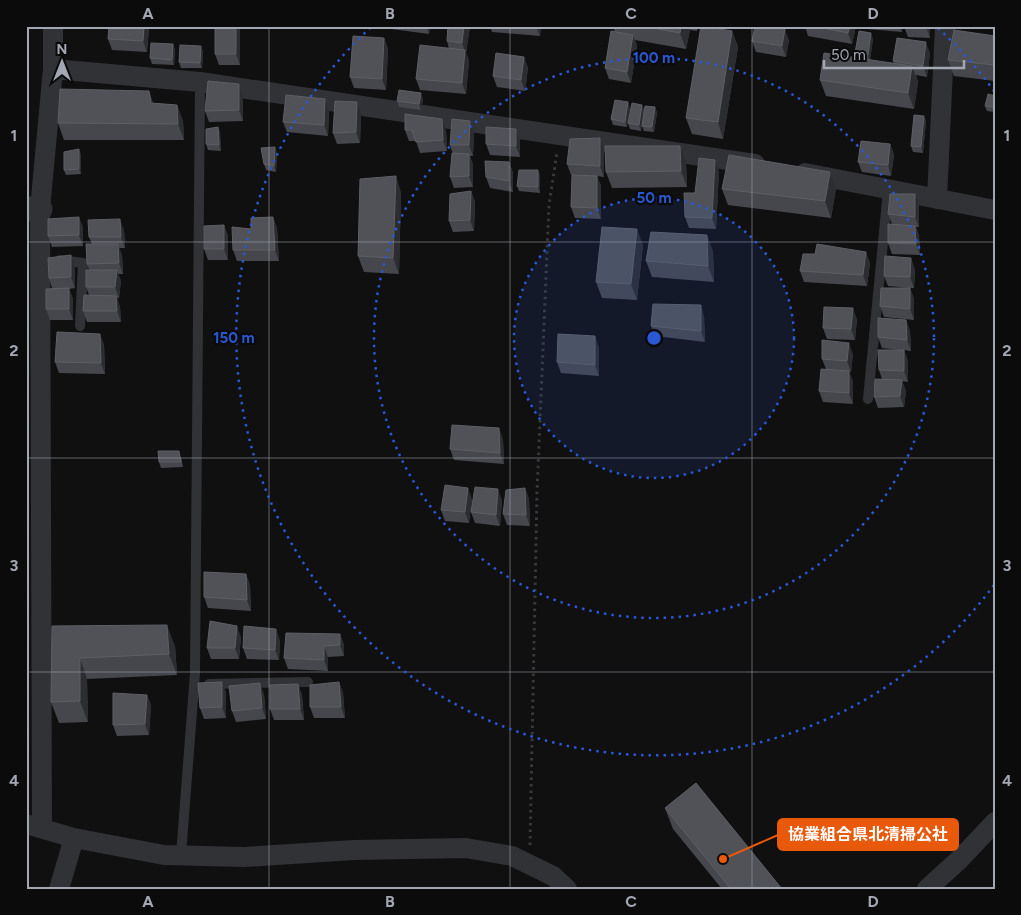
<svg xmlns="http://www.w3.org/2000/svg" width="1021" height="915" font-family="Figtree,'Noto Sans JP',sans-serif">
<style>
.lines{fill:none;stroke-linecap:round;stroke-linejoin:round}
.path{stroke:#37393d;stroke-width:3;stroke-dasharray:2.5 4;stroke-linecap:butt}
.service{stroke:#313236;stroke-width:10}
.minor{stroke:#313236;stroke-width:20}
.tertiary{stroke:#313236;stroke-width:25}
.wall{fill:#46474c}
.shaded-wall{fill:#2c2d30}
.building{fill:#505257;stroke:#5d5f65}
.grid{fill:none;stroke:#a2a7b1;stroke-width:1;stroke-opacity:0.55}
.ring{fill:none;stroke:#2a57d4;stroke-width:2.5;stroke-dasharray:2.5 5}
.centre{fill:#2a57d4;stroke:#0b0b0c;stroke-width:2.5}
.ring-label{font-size:15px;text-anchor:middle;font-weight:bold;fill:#2a57d4;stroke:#0b0b0c;stroke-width:4.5;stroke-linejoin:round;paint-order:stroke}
.leader{fill:none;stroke:#e8590c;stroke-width:2}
.callout-dot{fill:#e8590c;stroke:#0b0b0c;stroke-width:2}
.callout{fill:#e8590c;stroke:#e8590c;stroke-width:2}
.callout-label{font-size:16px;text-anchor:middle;font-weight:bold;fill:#fff}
.neatline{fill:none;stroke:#a2a7b1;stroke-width:2}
.grid-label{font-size:16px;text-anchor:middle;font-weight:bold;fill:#a2a7b1}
</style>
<rect width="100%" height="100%" fill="#101011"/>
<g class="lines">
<path class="path" d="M 530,845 L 537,492 L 549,205 L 557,152"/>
<path class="service" d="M 60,260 L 83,263 L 80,326
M 868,399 L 888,190
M 209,684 L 308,682
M 181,855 L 195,673 L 200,82"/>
<path class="minor" d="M 53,69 L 200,82 L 755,164
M 805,173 L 995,210
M 937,199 L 945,26
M 26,824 L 74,838 L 164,855 L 244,857 L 354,850 L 466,848 L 512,856 L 553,876 L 567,889
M 42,827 L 40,209 L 53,69 L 53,26
M 59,889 L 74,838
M 927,889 L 960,859 L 995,822"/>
<path class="tertiary" d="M 26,209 L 40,209"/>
</g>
<path class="wall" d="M 109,26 L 149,26 L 147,52 L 112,50 L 108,39 Z
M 215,26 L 240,26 L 240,65 L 219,65 L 215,54 Z
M 369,26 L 430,26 L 429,34 Z
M 448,26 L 470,26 L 466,53 L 469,61 L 466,94 L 420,90 L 416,79 L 449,49 L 447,41 Z
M 490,26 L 541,26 L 540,36 L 492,32 Z
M 613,26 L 698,26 L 697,31 L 690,30 L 686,49 L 635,40 L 637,46 L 631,83 L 609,79 L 605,68 L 615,32 Z
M 805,26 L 856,26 L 852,44 L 808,36 Z
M 866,26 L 902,26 L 902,32 L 867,29 Z
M 904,26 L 930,26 L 930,38 L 908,37 Z
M 732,31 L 738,47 L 723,139 L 692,134 L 686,118 Z
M 995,36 L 995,81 L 954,76 L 948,60 Z
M 384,38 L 388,49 L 386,90 L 354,88 L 350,77 Z
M 873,39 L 870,60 L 894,64 L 893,61 L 930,53 L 927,77 L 916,75 L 918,82 L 914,109 L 826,96 L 820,80 L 857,58 L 855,53 Z
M 789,40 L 786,57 L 756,52 L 752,41 Z
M 173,44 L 175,50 L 174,65 L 152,64 L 150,58 Z
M 203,51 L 202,68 L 181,68 L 179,62 Z
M 524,57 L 528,68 L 525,91 L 497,87 L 493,76 Z
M 239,84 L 243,95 L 243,121 L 209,122 L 205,111 Z
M 149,91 L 153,103 L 177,105 L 183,121 L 184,140 L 64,140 L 58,123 Z
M 995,96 L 995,112 L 987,111 L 985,106 Z
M 423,99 L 421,110 L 399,107 L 397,101 Z
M 628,102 L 630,108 L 627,127 L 613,125 L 611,119 Z
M 642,105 L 644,110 L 655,107 L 657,113 L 654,132 L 644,131 L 642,126 L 643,119 L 641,131 L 630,129 L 628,123 Z
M 329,110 L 328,136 L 287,132 L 283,122 Z
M 361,113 L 360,143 L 337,144 L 333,133 Z
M 405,114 L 446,130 L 447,151 L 420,153 L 416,141 L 409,141 L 405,130 Z
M 924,116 L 926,121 L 923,153 L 913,152 L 911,146 Z
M 470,121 L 474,132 L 473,156 L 470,156 L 473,165 L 473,187 L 454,188 L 450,177 L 453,154 L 450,145 Z
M 218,127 L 220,132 L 221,151 L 208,150 L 206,144 Z
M 516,129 L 520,140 L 520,157 L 490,155 L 486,144 Z
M 600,138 L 604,149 L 604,177 L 597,176 L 601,186 L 601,219 L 575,218 L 571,207 L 572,175 L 571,175 L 567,164 Z
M 890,144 L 894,155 L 891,176 L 862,172 L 858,162 Z
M 277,153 L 276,172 L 266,170 L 264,164 Z
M 81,154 L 81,174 L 66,175 L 64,170 Z
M 509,162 L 513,173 L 513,192 L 490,188 L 486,177 Z
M 686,162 L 687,187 L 612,188 L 606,172 Z
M 719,171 L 716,229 L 689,228 L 685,217 L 695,193 Z
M 830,172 L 836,188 L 831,218 L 728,205 L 722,189 Z
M 540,175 L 540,193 L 519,191 L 517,186 Z
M 471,191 L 475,202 L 474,231 L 453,232 L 449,221 Z
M 401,192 L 399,274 L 364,272 L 358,256 Z
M 919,205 L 919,227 L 916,227 L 919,236 L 920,255 L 892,254 L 888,243 L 892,224 L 888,214 Z
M 273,217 L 277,228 L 279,261 L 237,261 L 233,250 L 251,229 Z
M 224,225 L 228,236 L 228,260 L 208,260 L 204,249 Z
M 83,227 L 83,246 L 52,247 L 48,236 Z
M 124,230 L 125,248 L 119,248 L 122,255 L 123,274 L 118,274 L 121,281 L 119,298 L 117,298 L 120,307 L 121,322 L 87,322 L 83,311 L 89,295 L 86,287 L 89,270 L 87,264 L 92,244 L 89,237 Z
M 643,245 L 637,300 L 602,298 L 596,282 Z
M 713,251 L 714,282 L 652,277 L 646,261 Z
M 866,252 L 870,263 L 867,286 L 804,282 L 800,271 L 815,254 Z
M 71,255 L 75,266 L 75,288 L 69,289 L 73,299 L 73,320 L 50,320 L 46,309 L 52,288 L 49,278 Z
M 915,269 L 914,288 L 910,288 L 914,299 L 914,320 L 884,317 L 880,306 L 909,288 L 888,286 L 884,276 Z
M 704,316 L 705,342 L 655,336 L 651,326 Z
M 857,319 L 855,340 L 827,339 L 823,328 Z
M 906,320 L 910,331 L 911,351 L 904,350 L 908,361 L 908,382 L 902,381 L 906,391 L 904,407 L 878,408 L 874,397 L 882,379 L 879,370 L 899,350 L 882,348 L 878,337 Z
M 100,334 L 104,345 L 105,374 L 59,373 L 55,362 Z
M 599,347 L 599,376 L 561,373 L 557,362 Z
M 853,354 L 851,372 L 849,371 L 853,382 L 853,404 L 823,402 L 819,391 L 826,369 L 822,359 Z
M 503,439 L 504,464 L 454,460 L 450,449 Z
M 181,457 L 183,467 L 161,468 L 159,462 Z
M 525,488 L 529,499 L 530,526 L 507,525 L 503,514 Z
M 472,499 L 469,523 L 445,521 L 441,510 Z
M 502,500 L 500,526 L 475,523 L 471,512 Z
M 246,574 L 250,585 L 251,611 L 208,608 L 204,597 Z
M 52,626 L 175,646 L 177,675 L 87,679 L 88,722 L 59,723 L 51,702 Z
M 340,634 L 344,645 L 344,656 L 328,657 L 328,671 L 288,669 L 284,658 Z
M 241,637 L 239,659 L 211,659 L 207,648 Z
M 280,640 L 279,660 L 247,659 L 243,648 Z
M 222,682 L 226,693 L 226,718 L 204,719 L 200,708 Z
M 339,682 L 343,693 L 345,718 L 314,718 L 310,707 Z
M 298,684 L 302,695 L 304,720 L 274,720 L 270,709 Z
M 264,694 L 266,719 L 236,722 L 232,711 Z
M 147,695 L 151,705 L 149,735 L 117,736 L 113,725 Z
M 665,808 L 782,889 L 722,889 L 673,829 Z"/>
<path class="shaded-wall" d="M 144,26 L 149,26 L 147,52 L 143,41 Z
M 236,26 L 240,26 L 240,65 L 236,54 Z
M 426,26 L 430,26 L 429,34 Z
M 464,26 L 470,26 L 466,53 L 469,61 L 466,94 L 462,83 L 465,51 L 462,43 Z
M 536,26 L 541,26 L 540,36 Z
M 681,26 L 688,26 L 690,30 L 686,49 L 680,33 Z
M 850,26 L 856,26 L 852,44 L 848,33 Z
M 899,26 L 902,26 L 902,32 Z
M 926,26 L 930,26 L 930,38 Z
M 785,29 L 789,40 L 786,57 L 782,46 Z
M 732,31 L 738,47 L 723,139 L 718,122 Z
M 871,33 L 873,39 L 870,60 L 868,55 Z
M 633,35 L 637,46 L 631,83 L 627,72 Z
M 384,38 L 388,49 L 386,90 L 382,79 Z
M 926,42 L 930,53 L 927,77 L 923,66 Z
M 173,44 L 175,50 L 174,65 L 172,60 Z
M 201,46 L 203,51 L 202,68 L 200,63 Z
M 524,57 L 528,68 L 525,91 L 521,80 Z
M 912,66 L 918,82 L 914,109 L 908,93 Z
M 239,84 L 243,95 L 243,121 L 239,110 Z
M 149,91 L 154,107 L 151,103 Z
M 421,93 L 423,99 L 421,110 L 419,104 Z
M 325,99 L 329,110 L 328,136 L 324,125 Z
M 357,102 L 361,113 L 360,143 L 356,132 Z
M 628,102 L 630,108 L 627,127 L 625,122 Z
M 177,105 L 183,121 L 184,140 L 178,124 Z
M 642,105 L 644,110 L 641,131 L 639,125 Z
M 655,107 L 657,113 L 654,132 L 652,127 Z
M 924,116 L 926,121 L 923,153 L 921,147 Z
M 442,119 L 446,130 L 447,151 L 443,140 Z
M 470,121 L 474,132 L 473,156 L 469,145 Z
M 218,127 L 220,132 L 221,151 L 219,145 Z
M 516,129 L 520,140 L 520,157 L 516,146 Z
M 600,138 L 604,149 L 604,177 L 600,166 Z
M 890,144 L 894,155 L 891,176 L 888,165 Z
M 680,146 L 686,162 L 687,187 L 681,171 Z
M 275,147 L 277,153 L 276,172 L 274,166 Z
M 79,149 L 81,154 L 81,174 L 79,169 Z
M 469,154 L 473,165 L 473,187 L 469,176 Z
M 715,160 L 719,171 L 716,229 L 712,218 Z
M 509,162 L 513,173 L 513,192 L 509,181 Z
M 538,170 L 540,175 L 540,193 L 538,187 Z
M 830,172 L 836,188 L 831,218 L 825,201 Z
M 396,176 L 401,192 L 399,274 L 393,258 Z
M 597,176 L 601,186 L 601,219 L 597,208 Z
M 471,191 L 475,202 L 474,231 L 470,220 Z
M 915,194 L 919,205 L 919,227 L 915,217 Z
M 79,217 L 83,227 L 83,246 L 79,235 Z
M 273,217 L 277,228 L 279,261 L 275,250 Z
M 120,219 L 124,230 L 125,248 L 121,237 Z
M 224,225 L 228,236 L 228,260 L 224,249 Z
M 915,226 L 919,236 L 920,255 L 916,244 Z
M 637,229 L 643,245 L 637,300 L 631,284 Z
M 707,235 L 713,251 L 714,282 L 708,266 Z
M 118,244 L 122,255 L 123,274 L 119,263 Z
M 866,252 L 870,263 L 867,286 L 863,275 Z
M 71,255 L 75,266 L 75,288 L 71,277 Z
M 911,258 L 915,269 L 914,288 L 910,277 Z
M 117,270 L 121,281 L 119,298 L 115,287 Z
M 69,288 L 73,299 L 73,320 L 69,309 Z
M 910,288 L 914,299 L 914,320 L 910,309 Z
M 116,296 L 120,307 L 121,322 L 117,311 Z
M 701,305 L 704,316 L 705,342 L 701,331 Z
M 853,308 L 857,319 L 855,340 L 851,329 Z
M 906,320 L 910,331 L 911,351 L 907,340 Z
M 100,334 L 104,345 L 105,374 L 101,363 Z
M 595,336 L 599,347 L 599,376 L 595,365 Z
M 849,343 L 853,354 L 851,372 L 847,361 Z
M 904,350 L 908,361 L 908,382 L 904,371 Z
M 849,371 L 853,382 L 853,404 L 849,393 Z
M 902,380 L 906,391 L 904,407 L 900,396 Z
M 499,428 L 503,439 L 504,464 L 500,453 Z
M 468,488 L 472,499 L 469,523 L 465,512 Z
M 525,488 L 529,499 L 530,526 L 526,515 Z
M 498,489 L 502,500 L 500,526 L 496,515 Z
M 246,574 L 250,585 L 251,611 L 247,600 Z
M 167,625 L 175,646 L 177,675 L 169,654 Z
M 237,626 L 241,637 L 239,659 L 235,648 Z
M 276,629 L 280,640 L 279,660 L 275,650 Z
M 340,634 L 344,645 L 344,656 L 340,645 Z
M 324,646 L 328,657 L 328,671 L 324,660 Z
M 80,658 L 87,679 L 88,722 L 80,701 Z
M 222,682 L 226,693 L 226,718 L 222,707 Z
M 339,682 L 343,693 L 345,718 L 341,707 Z
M 260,683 L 264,694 L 266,719 L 262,708 Z
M 298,684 L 302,695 L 304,720 L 300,709 Z
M 147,695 L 151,705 L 149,735 L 145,724 Z"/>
<path class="building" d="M 109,26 L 144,26 L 143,41 L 108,39 Z
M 215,26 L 236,26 L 236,54 L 215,54 Z
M 448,26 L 464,26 L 462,43 L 447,41 Z
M 642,26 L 681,26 L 680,33 Z
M 701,26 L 732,31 L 718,122 L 686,118 Z
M 755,26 L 772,26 L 785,29 L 782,46 L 752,41 Z
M 813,26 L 850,26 L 848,33 Z
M 954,30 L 995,36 L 995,65 L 948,60 Z
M 611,31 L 633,35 L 627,72 L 605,68 Z
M 859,31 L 871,33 L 868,55 L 855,53 Z
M 353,36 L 384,38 L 382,79 L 350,77 Z
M 897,38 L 926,42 L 923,66 L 893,61 Z
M 151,43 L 173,44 L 172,60 L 150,58 Z
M 180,45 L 201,46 L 200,63 L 179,62 Z
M 420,45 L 465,50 L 462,83 L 416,79 Z
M 496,53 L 524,57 L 521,80 L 493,76 Z
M 824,53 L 912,66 L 908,93 L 820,80 Z
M 208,81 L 239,84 L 239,110 L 205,111 Z
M 60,89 L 149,91 L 151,103 L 177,105 L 178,124 L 58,123 Z
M 399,90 L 421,93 L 419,104 L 397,101 Z
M 988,94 L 995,96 L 995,107 L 985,106 Z
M 286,95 L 325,99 L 324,125 L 283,122 Z
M 615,100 L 628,102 L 625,122 L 611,119 Z
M 335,101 L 357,102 L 356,132 L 333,133 Z
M 632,103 L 642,105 L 639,125 L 628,123 Z
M 645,106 L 655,107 L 652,127 L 642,126 Z
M 405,114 L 442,119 L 443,140 L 416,142 L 412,130 L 405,130 Z
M 914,115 L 924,116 L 921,147 L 911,146 Z
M 452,119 L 470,121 L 469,145 L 450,145 Z
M 218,127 L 219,145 L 206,144 L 206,129 Z
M 486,127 L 516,129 L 516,146 L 486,144 Z
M 600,138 L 600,166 L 567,164 L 570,139 Z
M 861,141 L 890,144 L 888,165 L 858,162 Z
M 605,146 L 680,146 L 681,171 L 606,172 Z
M 275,147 L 274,166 L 264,164 L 261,148 Z
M 79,149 L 79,169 L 64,170 L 64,152 Z
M 452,153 L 469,154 L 469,176 L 450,177 Z
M 729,155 L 830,172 L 825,201 L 722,189 Z
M 699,158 L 715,160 L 712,218 L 685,217 L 684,193 L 695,193 Z
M 485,161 L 509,162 L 509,181 L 486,177 Z
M 519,170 L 538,170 L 538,187 L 517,186 Z
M 572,175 L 597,176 L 597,208 L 571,207 Z
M 396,176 L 393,258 L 358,256 L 360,179 Z
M 471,191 L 470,220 L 449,221 L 450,194 Z
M 890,194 L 915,194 L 915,217 L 888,214 Z
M 79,217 L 79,235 L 48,236 L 48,219 Z
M 273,217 L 275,250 L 233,250 L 232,227 L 251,229 L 251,218 Z
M 120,219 L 121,237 L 89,237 L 88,220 Z
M 888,224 L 915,226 L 916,244 L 888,243 Z
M 224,225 L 224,249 L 204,249 L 204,226 Z
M 602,227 L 637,229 L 631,284 L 596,282 Z
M 651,232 L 707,235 L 708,266 L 646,261 Z
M 86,244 L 118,244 L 119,263 L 87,264 Z
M 817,244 L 866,252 L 863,275 L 800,271 L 803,254 L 815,254 Z
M 71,255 L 71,277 L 49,278 L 48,258 Z
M 885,256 L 911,258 L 910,277 L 884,276 Z
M 86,270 L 117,270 L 115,287 L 86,287 Z
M 69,288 L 69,309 L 46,309 L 46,289 Z
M 881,288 L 910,288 L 910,309 L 880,306 Z
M 84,295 L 116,296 L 117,311 L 83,311 Z
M 653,304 L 701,305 L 701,331 L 651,326 Z
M 824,307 L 853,308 L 851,329 L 823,328 Z
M 878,318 L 906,320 L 907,340 L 878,337 Z
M 57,332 L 100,334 L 101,363 L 55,362 Z
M 558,334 L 595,336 L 595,365 L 557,362 Z
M 822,340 L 849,343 L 847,361 L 822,359 Z
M 878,350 L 904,350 L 904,371 L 879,370 Z
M 821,369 L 849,371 L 849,393 L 819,391 Z
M 875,379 L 902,380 L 900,396 L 874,397 Z
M 452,425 L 499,428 L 500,453 L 450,449 Z
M 158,451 L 179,451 L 181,462 L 159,462 Z
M 445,485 L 468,488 L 465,512 L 441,510 Z
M 475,487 L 498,489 L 496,515 L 471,512 Z
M 525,488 L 526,515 L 503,514 L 506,490 Z
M 204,572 L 246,574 L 247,600 L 204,597 Z
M 210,621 L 237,626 L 235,648 L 207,648 Z
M 167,625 L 169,654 L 80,658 L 80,701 L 51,702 L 52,626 Z
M 244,626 L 276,629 L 275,650 L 243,648 Z
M 286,633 L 340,634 L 340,645 L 324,646 L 324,660 L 284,658 Z
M 222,682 L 222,707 L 200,708 L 198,683 Z
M 339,682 L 341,707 L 310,707 L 310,685 Z
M 260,683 L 262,708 L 232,711 L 229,686 Z
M 298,684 L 300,709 L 270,709 L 270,685 Z
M 113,693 L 147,695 L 145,724 L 113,725 Z
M 696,783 L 782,889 L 731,889 L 665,808 Z"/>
<path class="grid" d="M 269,26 L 269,889M 510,26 L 510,889M 752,26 L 752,889M 26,242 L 995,242M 26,458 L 995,458M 26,672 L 995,672"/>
<circle cx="654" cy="338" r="140" fill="#2a57d4" fill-opacity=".12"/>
<g class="ring">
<circle cx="654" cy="338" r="140"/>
<circle cx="654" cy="338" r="280"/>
<path d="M994 585A420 420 0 1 1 370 28M938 28A420 420 0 0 1 994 91"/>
</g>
<circle cx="654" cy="338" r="8" class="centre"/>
<g class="ring-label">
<text x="654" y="63">100 m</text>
<text x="654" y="203">50 m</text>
<text x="234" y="343">150 m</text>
</g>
<path class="leader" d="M723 859L778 835"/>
<circle class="callout-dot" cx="723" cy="859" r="5"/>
<rect class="callout" x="778" y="819" width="180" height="31" rx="5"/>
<g class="callout-label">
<text x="868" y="840">協業組合県北清掃公社</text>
</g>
<rect width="1021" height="915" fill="none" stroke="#0b0b0c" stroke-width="55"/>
<g transform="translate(62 62)" stroke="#0b0b0c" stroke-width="4" paint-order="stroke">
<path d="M0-4L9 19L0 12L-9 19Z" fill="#a2a7b1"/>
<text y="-8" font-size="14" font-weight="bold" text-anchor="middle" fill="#a2a7b1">N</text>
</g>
<path d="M824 60v8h140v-8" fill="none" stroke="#a2a7b1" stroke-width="2.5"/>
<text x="831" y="60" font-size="15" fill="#a2a7b1" stroke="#0b0b0c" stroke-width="4" paint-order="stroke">50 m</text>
<rect x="28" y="28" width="966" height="860" class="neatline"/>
<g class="grid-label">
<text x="148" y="19">A</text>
<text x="390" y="19">B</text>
<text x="631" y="19">C</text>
<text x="873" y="19">D</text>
<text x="14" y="141">1</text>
<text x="1007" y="141">1</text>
<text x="14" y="356">2</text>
<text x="1007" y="356">2</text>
<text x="14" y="571">3</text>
<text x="1007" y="571">3</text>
<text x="14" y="786">4</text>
<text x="1007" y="786">4</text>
<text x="148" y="907">A</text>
<text x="390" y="907">B</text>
<text x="631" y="907">C</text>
<text x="873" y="907">D</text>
</g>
</svg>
